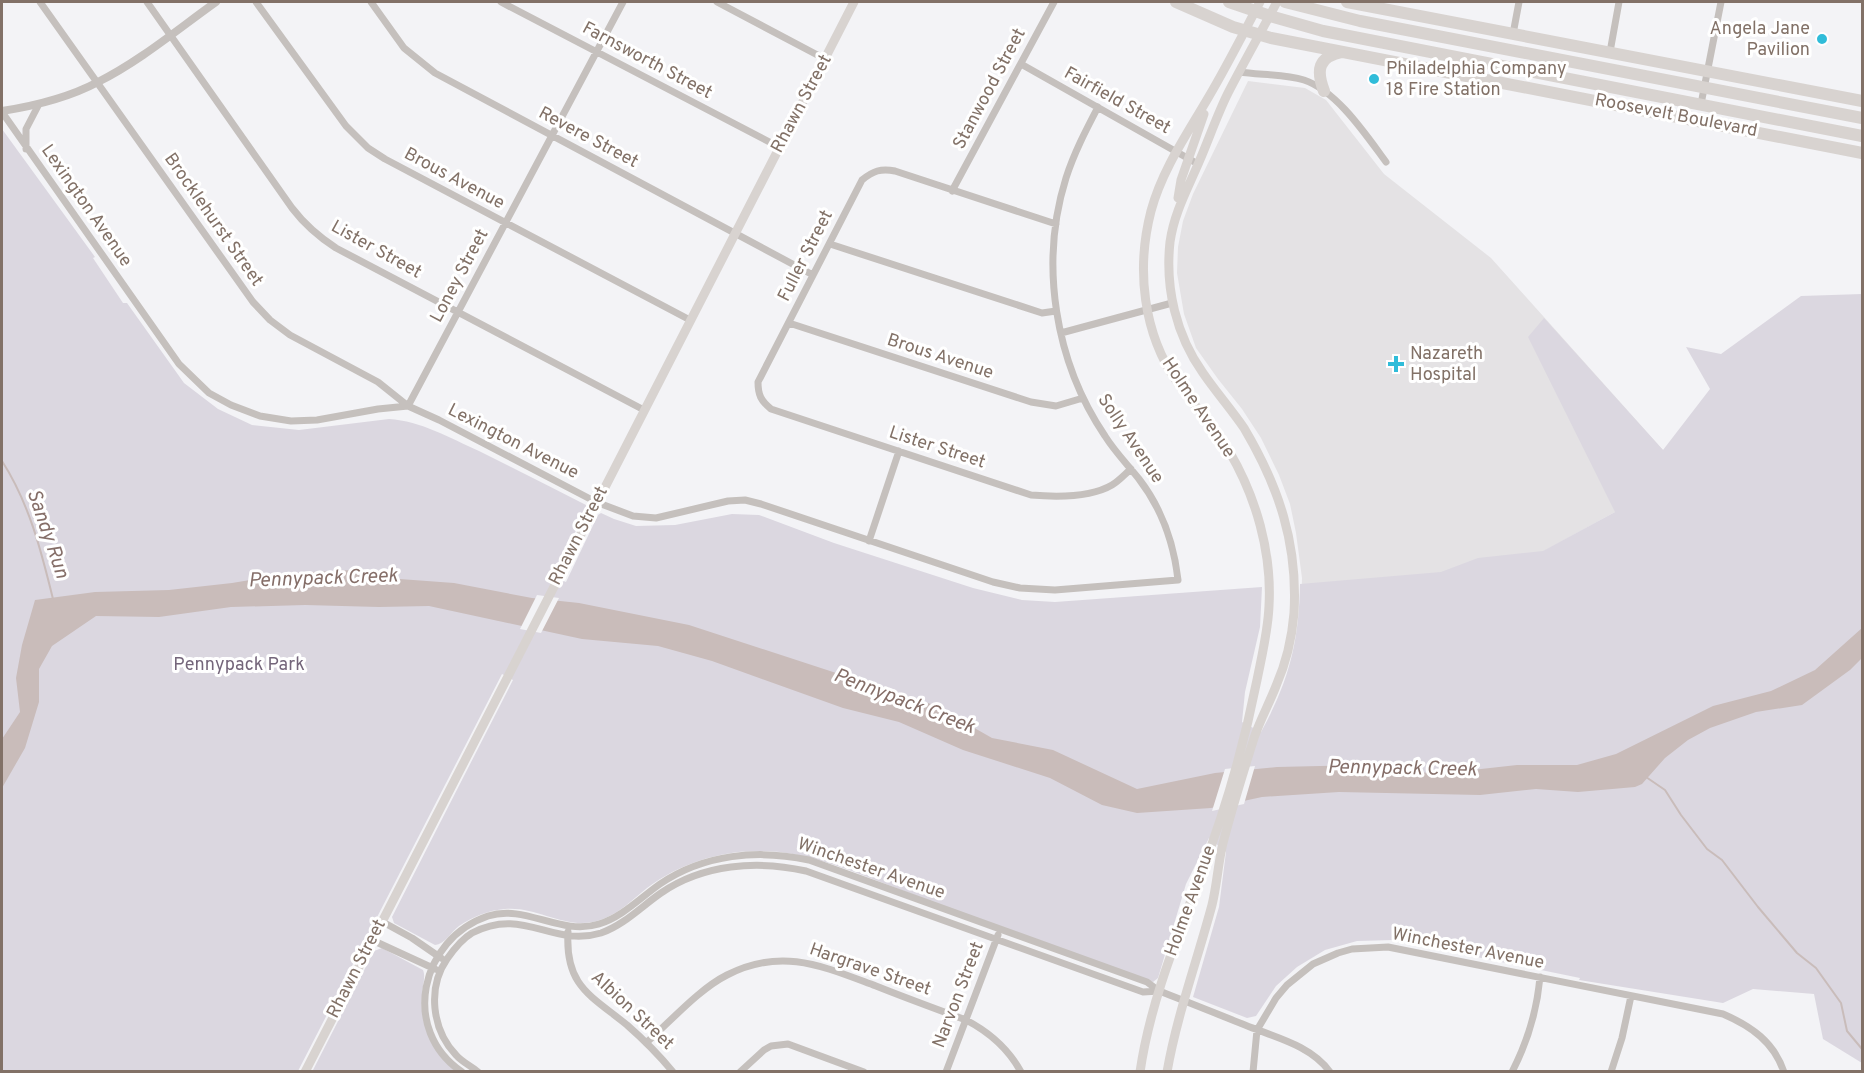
<svg xmlns="http://www.w3.org/2000/svg" width="1864" height="1073" font-family="Overpass,sans-serif">
<style>
.built{fill:#e4e2e4}
.green{fill:#dbd7e0}
.water{fill:#c9bcba}
.pier{fill:#f3f3f6}
.lines{fill:none;stroke-linecap:round;stroke-linejoin:round}
.stream{stroke:#c9bcba;stroke-width:2}
.minor{stroke:#c5c0bd;stroke-width:7}
.tertiary{stroke:#c5c0bd;stroke-width:8}
.secondary{stroke:#d8d3d0;stroke-width:9}
.trunk{stroke:#d8d3d0;stroke-width:12}
.poi-dot{fill:#30bcd9;stroke:#fff;stroke-width:2}
.labels{text-anchor:middle;dominant-baseline:central;stroke-width:6;stroke-linejoin:round;paint-order:stroke}
.poi-label{font-size:18px;fill:#827167;stroke:#fff;text-anchor:start}
.street-label{font-size:18px;fill:#827167;stroke:#fff}
.park-label{font-size:18px;fill:#74657a;stroke:#fff}
.water-label{font-size:20px;font-style:italic;fill:#856e68;stroke:#fff}
</style>
<rect width="100%" height="100%" fill="#f3f3f6"/>
<path class="built" d="M 1248,81 L 1305,88 L 1326,100 L 1384,174 L 1491,258 L 1663,450 L 1615,512 L 1418,620 L 1301,612 L 1302,578 L 1296,533 L 1290,504 L 1279,475 L 1261,438 L 1242,409 L 1218,379 L 1196,348 L 1184,314 L 1177,273 L 1178,247 L 1183,221 L 1193,194 Z"/>
<path class="green" d="M 2,129 L 95,257 L 93,258 L 123,303 L 127,303 L 184,383 L 218,409 L 252,425 L 299,430 L 389,419 C 421,421 450,438 479,451 C 515,469 551,487 586,505 L 585,512 L 553,577 L 566,582 L 598,515 L 601,513 L 614,519 L 636,526 L 675,525 L 732,514 L 759,515 L 834,543 L 973,588 L 1022,600 L 1055,602 L 1262,587 L 1260,627 L 1245,692 L 1242,722 L 1261,732 C 1289,681 1299,642 1300,584 L 1441,572 L 1478,558 L 1543,551 L 1615,512 L 1528,337 L 1544,318 L 1663,450 L 1710,389 L 1686,347 L 1721,354 L 1801,296 L 1862,294 L 1862,1063 L 1823,1039 L 1814,994 L 1753,989 L 1723,1003 L 1579,980 L 1580,978 L 1393,940 L 1357,941 L 1325,950 L 1297,967 L 1276,986 L 1256,1016 L 1247,1018 L 1193,997 L 1219,907 L 1226,852 L 1209,838 L 1186,884 L 1158,978 L 1153,982 C 1123,975 1093,960 1064,950 C 1010,930 955,911 901,890 C 856,873 807,850 758,851 C 719,851 679,864 647,888 C 633,899 621,912 603,919 C 569,933 539,906 505,909 C 489,910 472,917 459,926 C 451,932 445,944 435,945 L 394,923 L 392,917 L 513,680 L 502,674 L 298,1071 L 2,1071 Z
M 382,948 L 423,970 C 426,977 422,988 422,997 C 419,1028 435,1050 455,1071 L 312,1072 L 374,951 Z"/>
<path class="water" d="M 354,570 L 386,578 L 454,583 L 532,598 L 579,603 L 689,625 L 934,705 L 992,738 L 1053,750 L 1137,789 L 1215,773 L 1277,767 L 1363,765 L 1436,774 L 1517,765 L 1577,765 L 1616,754 L 1713,706 L 1771,691 L 1815,670 L 1862,628 L 1862,658 L 1850,670 L 1802,705 L 1756,712 L 1710,728 L 1688,740 L 1665,758 L 1642,784 L 1635,787 L 1578,792 L 1536,789 L 1480,795 L 1339,792 L 1262,797 L 1211,808 L 1137,813 L 1102,805 L 1050,778 L 963,750 L 899,722 L 843,708 L 712,661 L 658,646 L 582,639 L 429,606 L 379,607 L 305,605 L 231,607 L 159,617 L 96,616 L 52,646 L 39,669 L 39,702 L 25,748 L 2,788 L 2,739 L 20,712 L 16,678 L 22,645 L 35,600 L 95,592 L 169,590 L 232,583 L 291,573 Z"/>
<path class="pier" d="M 537,595 L 559,598 L 541,633 L 520,629 Z
M 1255,766 L 1244,804 L 1212,811 L 1225,769 Z"/>
<g class="lines">
<path class="stream" d="M 2,461 C 29,503 41,550 53,599
M 1646,777 L 1665,790 L 1681,815 L 1707,849 L 1722,860 L 1758,907 L 1797,953 L 1816,968 L 1841,1003 L 1847,1031 L 1862,1049"/>
<path class="minor" d="M 40,2 L 253,302 L 270,320 L 290,335 L 378,382 L 408,406 L 623,2
M 147,2 L 292,208 C 305,225 319,237 336,248 L 644,410
M 256,2 L 346,126 L 368,148 L 385,159 L 690,320
M 371,2 L 404,48 L 435,73 L 813,275
M 501,2 L 779,147
M 717,2 L 825,59
M 1513,34 L 1519,2
M 1610,52 L 1619,2
M 1021,64 L 1198,164
M 1239,72 C 1260,75 1284,74 1304,80 C 1337,91 1366,135 1386,162
M 1701,104 L 1721,2
M 2,112 L 179,364 L 209,393 L 231,405 L 260,416 L 291,421 L 317,420 L 378,409 L 408,406 L 439,420 L 596,502 L 633,516 L 656,518 L 728,501 L 745,500 L 761,504 L 993,582 L 1020,588 L 1055,590 L 1178,580 C 1174,544 1162,509 1139,479 C 1128,465 1115,452 1105,436 C 1055,362 1039,264 1066,178 C 1074,153 1086,130 1098,107
M 26,149 L 26,129 L 39,104
M 952,191 L 1054,2
M 1056,224 L 895,171 C 881,168 873,171 862,180 L 758,382 C 758,395 761,401 771,409 L 1031,495 C 1055,497 1090,498 1112,485 C 1119,481 1125,474 1131,469
M 830,244 L 1042,313 L 1056,311
M 789,323 L 1031,402 L 1056,406 L 1083,398
M 1061,333 L 1172,303
M 869,541 L 899,451
M 381,921 L 412,938 L 441,958
M 568,932 C 565,986 590,995 627,1025 C 643,1039 659,1055 673,1072
M 372,940 L 435,969
M 646,1043 C 670,1022 699,989 727,975 C 782,947 822,966 876,986 C 906,998 936,1009 966,1020 C 989,1032 1008,1048 1021,1072
M 462,1072 C 400,1030 420,939 488,916 C 526,904 560,936 599,924 C 622,917 640,898 660,884 C 704,854 758,849 809,860 L 1147,982 L 1159,991 C 1188,1002 1217,1014 1245,1025 C 1274,1037 1311,1045 1330,1072
M 478,1072 C 471,1066 462,1062 456,1055 C 432,1030 427,988 447,959 C 454,949 462,939 472,933 C 524,906 552,948 601,933 C 624,925 642,906 661,893 C 703,864 757,860 806,871 L 1143,992 L 1159,991
M 740,1072 L 764,1050 L 771,1046 L 788,1044 L 864,1072
M 946,1072 L 998,935
M 1253,1072 L 1257,1030 L 1276,998 L 1287,985 L 1313,964 L 1338,953 L 1352,949 L 1388,947 L 1723,1014 C 1751,1026 1774,1042 1784,1072
M 1512,1072 C 1527,1043 1537,1010 1540,977
M 1611,1072 L 1622,1038 L 1631,996"/>
<path class="tertiary" d="M 2,111 C 34,106 68,98 98,82 C 140,61 178,29 216,2"/>
<path class="secondary" d="M 1178,198 L 1181,180 L 1204,114
M 305,1072 L 854,2
M 1140,1072 C 1150,1003 1177,938 1201,874 C 1225,811 1244,745 1257,680 C 1262,655 1268,631 1269,606 C 1272,552 1256,497 1229,451 C 1215,426 1194,406 1177,382 C 1143,333 1136,269 1151,211 C 1162,170 1187,134 1208,98 C 1227,66 1243,34 1260,2
M 1167,1072 C 1177,1015 1197,961 1212,905 C 1217,885 1218,863 1223,843 C 1232,808 1243,773 1254,738 C 1260,720 1269,704 1276,686 C 1286,663 1292,638 1294,613 C 1298,544 1279,487 1244,428 C 1231,409 1216,392 1203,373 C 1176,335 1165,288 1170,242 C 1174,213 1188,188 1199,162 C 1209,139 1217,115 1228,93 C 1244,62 1261,32 1277,2"/>
<path class="trunk" d="M 1176,2 L 1233,27 L 1271,38 L 1862,153
M 1229,2 L 1270,16 L 1323,31 L 1862,136
M 1285,2 L 1360,21 L 1862,118
M 1347,2 L 1862,101
M 1324,91 C 1316,70 1318,57 1342,52"/>
</g>
<g class="poi-dot">
<circle cx="1822" cy="39" r="6"/>
<circle cx="1374" cy="79" r="6"/>
<path d="M1393 355h6v6h6v6h-6v6h-6v-6h-6v-6h6z"/>
</g>
<g class="labels">
<g class="poi-label">
<text x="1810" y="29" text-anchor="end">Angela Jane<tspan x="1810" dy="21">Pavilion</tspan></text>
<text x="1386" y="69">Philadelphia Company<tspan x="1386" dy="21">18 Fire Station</tspan></text>
<text x="1410" y="354">Nazareth<tspan x="1410" dy="21">Hospital</tspan></text>
</g>
<g class="street-label">
<text transform="translate(647 61) rotate(28)">Farnsworth Street</text>
<text transform="translate(990 89) rotate(-62)">Stanwood Street</text>
<text transform="translate(1117 101) rotate(29)">Fairfield Street</text>
<text transform="translate(802 104) rotate(-62)">Rhawn Street</text>
<text transform="translate(1676 116) rotate(11)">Roosevelt Boulevard</text>
<text transform="translate(588 138) rotate(28)">Revere Street</text>
<text transform="translate(454 179) rotate(28)">Brous Avenue</text>
<text transform="translate(86 206) rotate(55)">Lexington Avenue</text>
<text transform="translate(213 220) rotate(55)">Brocklehurst Street</text>
<text transform="translate(376 250) rotate(29)">Lister Street</text>
<text transform="translate(806 256) rotate(-63)">Fuller Street</text>
<text transform="translate(460 276) rotate(-62)">Loney Street</text>
<text transform="translate(940 357) rotate(18)">Brous Avenue</text>
<text transform="translate(1198 408) rotate(56)">Holme Avenue</text>
<text transform="translate(1130 439) rotate(56)">Solly Avenue</text>
<text transform="translate(513 442) rotate(27)">Lexington Avenue</text>
<text transform="translate(937 448) rotate(18)">Lister Street</text>
<text transform="translate(579 536) rotate(-63)">Rhawn Street</text>
<text transform="translate(871 869) rotate(19)">Winchester Avenue</text>
<text transform="translate(1191 901) rotate(-70)">Holme Avenue</text>
<text transform="translate(1468 949) rotate(11)">Winchester Avenue</text>
<text transform="translate(357 969) rotate(-63)">Rhawn Street</text>
<text transform="translate(870 970) rotate(19)">Hargrave Street</text>
<text transform="translate(959 995) rotate(-69)">Narvon Street</text>
<text transform="translate(632 1011) rotate(43)">Albion Street</text>
</g>
<g class="park-label">
<text x="239" y="665">Pennypack Park</text>
</g>
<g class="water-label">
<text transform="translate(47 534) rotate(71)">Sandy Run</text>
<text transform="translate(323 579) rotate(-2)">Pennypack Creek</text>
<text transform="translate(904 702) rotate(21)">Pennypack Creek</text>
<text transform="translate(1402 769) rotate(1)">Pennypack Creek</text>
</g>
</g>
<rect width="1864" height="1073" fill="none" stroke="#827167" stroke-width="6"/>
</svg>
